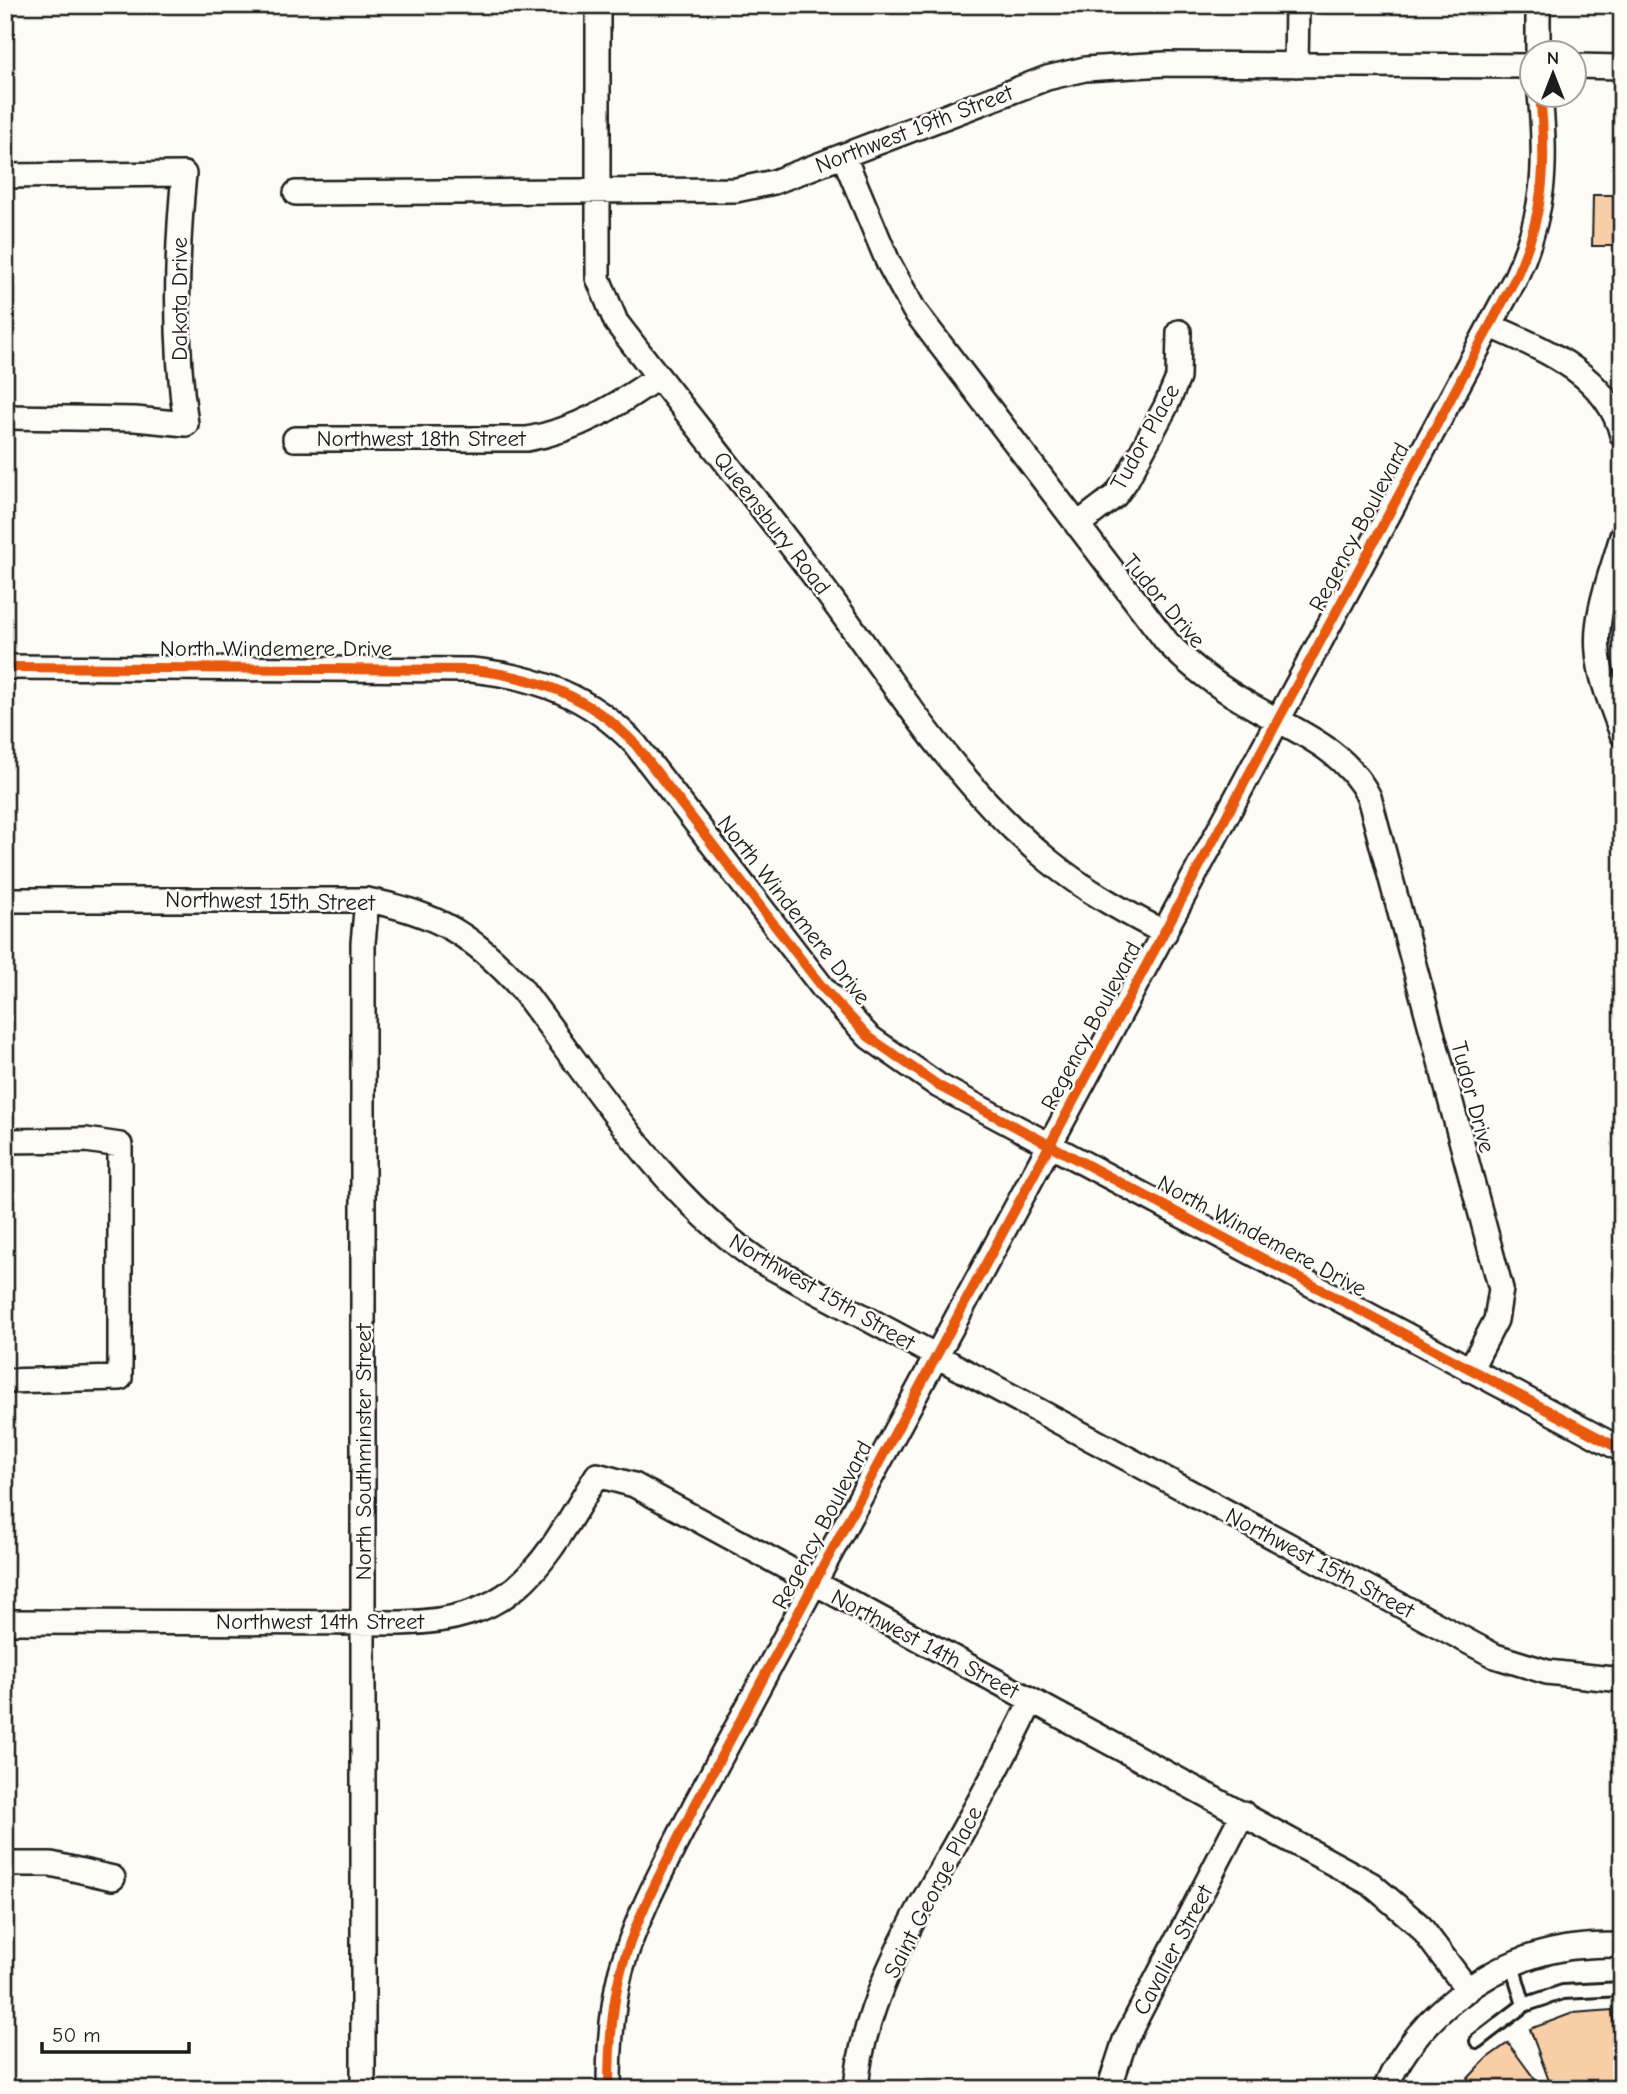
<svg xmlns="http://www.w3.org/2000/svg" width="1627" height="2094" font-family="'Comic Neue',sans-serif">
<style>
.building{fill:#f8cea7;stroke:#1c1c1c;stroke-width:2}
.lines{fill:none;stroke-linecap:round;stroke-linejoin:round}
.service-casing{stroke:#1c1c1c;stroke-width:18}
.minor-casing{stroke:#1c1c1c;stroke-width:28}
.service{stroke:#fdfcf7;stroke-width:12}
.minor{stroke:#fdfcf7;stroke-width:23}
.cycleway-casing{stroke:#fdfcf7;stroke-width:15}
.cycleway{stroke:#e8590c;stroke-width:10}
.labels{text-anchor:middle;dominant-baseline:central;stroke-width:5;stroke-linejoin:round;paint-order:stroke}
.street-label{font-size:23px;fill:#1c1c1c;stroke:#fdfcf7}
</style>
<rect width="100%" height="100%" fill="#fdfcf7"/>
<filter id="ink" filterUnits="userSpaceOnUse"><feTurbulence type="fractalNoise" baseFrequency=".0143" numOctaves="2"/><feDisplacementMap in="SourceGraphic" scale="14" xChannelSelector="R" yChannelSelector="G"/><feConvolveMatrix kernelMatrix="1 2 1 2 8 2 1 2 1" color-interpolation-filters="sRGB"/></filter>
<g filter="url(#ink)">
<path class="building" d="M 1593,195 L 1622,195 L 1618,246 L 1592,246 Z
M 1612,2010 L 1619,2083 L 1552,2089 L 1530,2029 L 1573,2013 Z
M 1508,2043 L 1542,2089 L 1458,2089 L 1487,2058 Z"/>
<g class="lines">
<defs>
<path id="service" d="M 1512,1965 L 1524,2005 L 1563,1992 L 1622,1989
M 1477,2041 L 1524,2005"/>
<path id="minor" d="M 598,5 L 598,278 L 616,322 C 684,411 756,498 824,589 C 894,683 957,786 1049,861 C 1084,890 1125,912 1165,933
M 1538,52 L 1538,5
M 1296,65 L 1297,5
M 1574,66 L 1622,67
M 844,157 L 888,262 L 914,310 L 1167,642 C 1190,666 1214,684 1243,701 C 1289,729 1343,745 1369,797 L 1501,1289 L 1496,1320 L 1470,1370
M 5,176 L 184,174 C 176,256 174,342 186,424 L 135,419 L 5,417
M 296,193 L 736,190 L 774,182 L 1047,78 L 1085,69 L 1165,64 L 1532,66
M 1491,326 C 1543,349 1607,374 1622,435
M 295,439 L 527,439 C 578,430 616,406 658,377
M 1077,525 L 1115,496 L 1126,481 L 1166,406 L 1178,378 L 1179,332
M 1622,536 C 1612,573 1594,613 1598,652 C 1600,680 1613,708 1622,734
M 5,667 L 471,670 C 535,676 590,696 635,744 L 823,988 L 869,1037 L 939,1086 L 1622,1450
M 5,900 L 367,900 C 437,913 474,936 521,988 C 593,1082 658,1190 756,1259 L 1495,1656 L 1547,1672 L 1622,1680
M 5,1141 L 86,1140 L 120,1145 L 120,1378 L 5,1381
M 5,1622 L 401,1623 C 519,1621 543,1563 597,1475 L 634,1485 L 1371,1884 L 1420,1926 L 1468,1990
M 5,1864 L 51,1864 L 113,1878
M 363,2089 L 363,943 L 367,900
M 609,2089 C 609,2049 611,2009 621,1970 C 637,1913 668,1860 694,1807 L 1515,279 C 1545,213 1547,166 1540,94
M 856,2089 C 863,1998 918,1911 961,1834 C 986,1790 1009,1747 1031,1702
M 1109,2089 L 1125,2040 L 1243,1813
M 1385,2089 C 1415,2019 1487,1962 1562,1949 C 1581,1945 1602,1945 1622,1945"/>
</defs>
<use href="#service" class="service-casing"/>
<use href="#minor" class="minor-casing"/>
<use href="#service" class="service"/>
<use href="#minor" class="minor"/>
<defs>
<path id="cycleway" d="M 5,667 L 471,670 C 535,676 590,696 635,744 L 823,988 L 869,1037 L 939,1086 L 1622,1450
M 609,2089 C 609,2049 611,2009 621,1970 C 637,1913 668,1860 694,1807 L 1515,279 C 1545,213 1547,166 1540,94"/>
</defs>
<use href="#cycleway" class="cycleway-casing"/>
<use href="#cycleway" class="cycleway"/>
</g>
</g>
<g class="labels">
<g class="street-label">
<text transform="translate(914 129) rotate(-21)">Northwest 19th Street</text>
<text transform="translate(179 299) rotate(-90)">Dakota Drive</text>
<text transform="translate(1145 437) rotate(-61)">Tudor Place</text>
<text x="421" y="438">Northwest 18th Street</text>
<text transform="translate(772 523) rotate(52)">Queensbury Road</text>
<text transform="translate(1359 527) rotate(-62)">Regency Boulevard</text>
<text transform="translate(1164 601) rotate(50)">Tudor Drive</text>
<text x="276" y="648">North Windemere Drive</text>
<text transform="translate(270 901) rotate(1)">Northwest 15th Street</text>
<text transform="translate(794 910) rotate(52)">North Windemere Drive</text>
<text transform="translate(1091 1026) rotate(-62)">Regency Boulevard</text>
<text transform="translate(1473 1097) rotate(75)">Tudor Drive</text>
<text transform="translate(1262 1236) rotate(28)">North Windemere Drive</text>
<text transform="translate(822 1292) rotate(30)">Northwest 15th Street</text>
<text transform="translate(363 1452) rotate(-90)">North Southminster Street</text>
<text transform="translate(822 1525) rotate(-62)">Regency Boulevard</text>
<text transform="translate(1320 1563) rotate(28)">Northwest 15th Street</text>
<text x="320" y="1621">Northwest 14th Street</text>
<text transform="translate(925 1644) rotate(28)">Northwest 14th Street</text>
<text transform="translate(933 1892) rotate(-63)">Saint George Place</text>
<text transform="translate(1173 1950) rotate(-62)">Cavalier Street</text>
</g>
</g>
<rect width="1627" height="2094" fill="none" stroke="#fdfcf7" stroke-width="28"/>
<rect x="14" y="14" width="1599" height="2066" fill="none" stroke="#1c1c1c" stroke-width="2.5" filter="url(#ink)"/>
<g transform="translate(1553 74)"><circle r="33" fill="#fdfcf7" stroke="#a3a29f" stroke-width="2"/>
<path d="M0-5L12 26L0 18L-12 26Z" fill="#1c1c1c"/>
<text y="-10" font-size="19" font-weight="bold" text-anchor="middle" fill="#1c1c1c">N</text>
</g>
<path d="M42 2042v10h147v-10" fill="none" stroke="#1c1c1c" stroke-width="3.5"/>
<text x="52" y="2042" font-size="21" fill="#1c1c1c" stroke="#fdfcf7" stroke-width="5" paint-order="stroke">50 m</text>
</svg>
